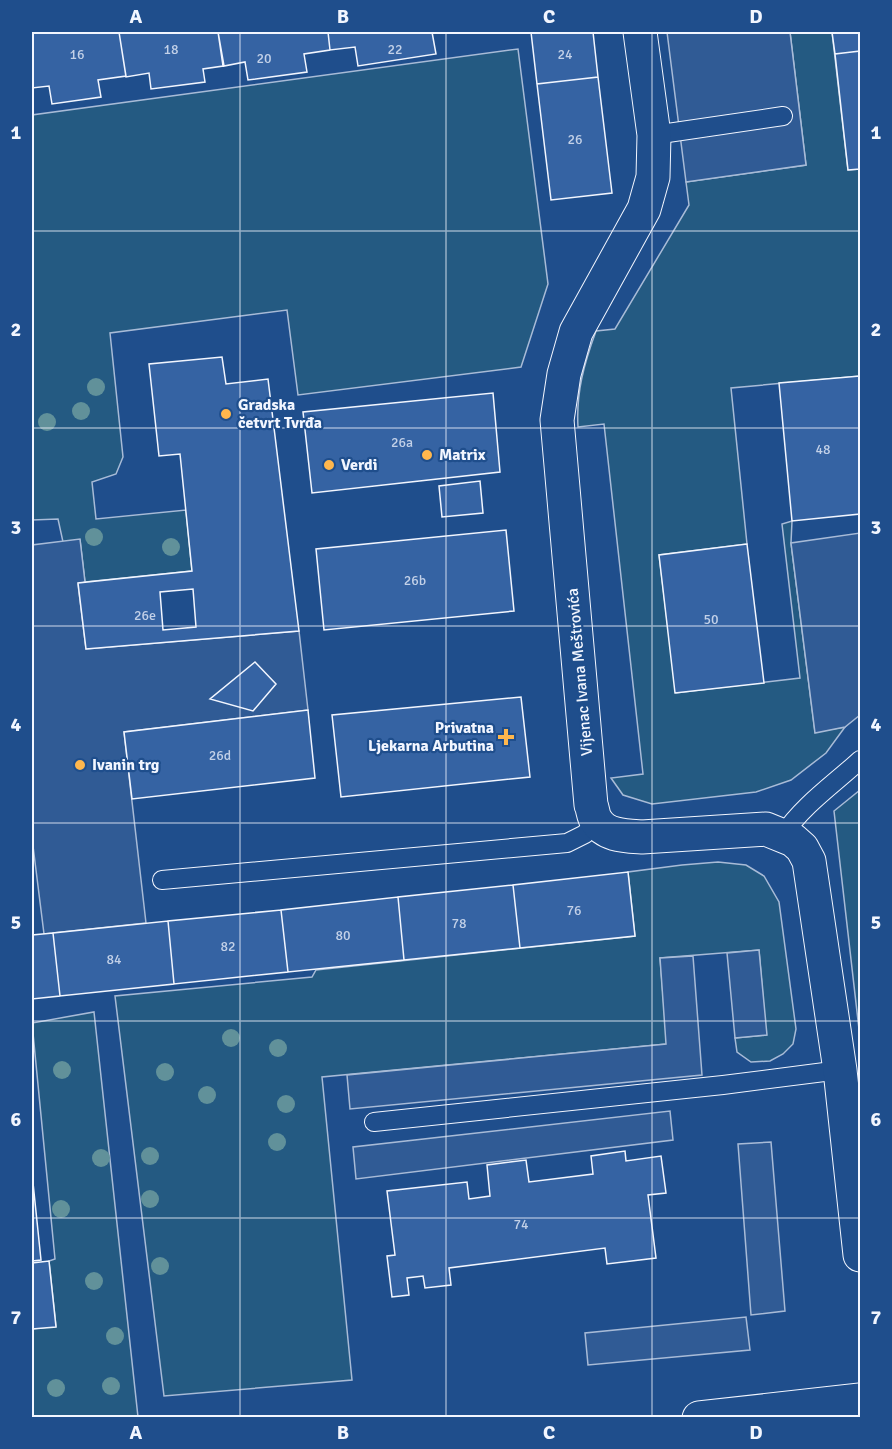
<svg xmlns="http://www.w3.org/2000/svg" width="892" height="1449" font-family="Signika,sans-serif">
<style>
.green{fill:#245a82;stroke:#a8bbd7;stroke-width:1.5}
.parking{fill:#305b95;stroke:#a8bbd7;stroke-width:1.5}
.building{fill:#3563a3;stroke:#f2f6ff;stroke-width:1.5;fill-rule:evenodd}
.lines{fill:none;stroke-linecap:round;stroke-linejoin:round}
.lane-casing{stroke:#f2f6ff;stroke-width:20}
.street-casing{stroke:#f2f6ff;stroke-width:35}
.secondary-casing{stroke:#f2f6ff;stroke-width:35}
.lane{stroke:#1f4e8c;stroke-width:18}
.street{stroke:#1f4e8c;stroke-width:33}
.secondary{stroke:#1f4e8c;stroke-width:33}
.tree{fill:#61919a}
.grid{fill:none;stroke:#f2f6ff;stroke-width:1.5;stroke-opacity:0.55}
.poi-dot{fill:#ffb74d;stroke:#1f4e8c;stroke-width:2}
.labels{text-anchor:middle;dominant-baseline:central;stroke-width:4.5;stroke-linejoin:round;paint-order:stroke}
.number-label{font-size:14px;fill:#c3d1e8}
.poi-label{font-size:16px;font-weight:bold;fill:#f2f6ff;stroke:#1f4e8c;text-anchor:start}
.street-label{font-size:16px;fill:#f2f6ff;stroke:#1f4e8c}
.neatline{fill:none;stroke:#f2f6ff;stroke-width:2}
.grid-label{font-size:20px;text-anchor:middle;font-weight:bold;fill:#f2f6ff}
</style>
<rect width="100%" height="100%" fill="#1f4e8c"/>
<path class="green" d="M 790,32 L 832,32 L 848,170 L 860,169 L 860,376 L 731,388 L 747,544 L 659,555 L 676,693 L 800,678 L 782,524 L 792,521 L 791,543 L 815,732 L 845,727 L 826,753 L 791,780 L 756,792 L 652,804 L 623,795 L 611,778 L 643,774 L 604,424 L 578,427 C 576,392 584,364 596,331 L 615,329 L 689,205 L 686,182 L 806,165 Z
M 518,49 L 548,284 L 521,367 L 298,395 L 287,310 L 110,333 L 123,457 L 116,474 L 92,482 L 96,519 L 186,510 L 192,571 L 85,582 L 80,540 L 63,542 L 58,519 L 32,520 L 32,115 Z
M 860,790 L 860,1038 L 834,811 Z
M 718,862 L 746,865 L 764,876 L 779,902 L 796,1029 L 793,1044 L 783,1054 L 770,1061 L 751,1062 L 737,1052 L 735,1038 L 766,1035 L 759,950 L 660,958 L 667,1044 L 322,1077 L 352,1380 L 164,1396 L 115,996 L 312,977 L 316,970 L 635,936 L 628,872 L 682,865 Z
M 94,1012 L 138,1417 L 32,1417 L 32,1329 L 56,1326 L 49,1261 L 55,1259 L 32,1023 Z"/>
<path class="parking" d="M 667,32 L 790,32 L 806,165 L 686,182 Z
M 860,533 L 860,715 L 845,727 L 815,733 L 791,543 Z
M 80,539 L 85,582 L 78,584 L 86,649 L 299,631 L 308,710 L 124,732 L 146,923 L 44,934 L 32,838 L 32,545 Z
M 759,950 L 767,1035 L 735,1038 L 727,953 Z
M 693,956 L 702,1075 L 350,1109 L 347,1075 L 666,1044 L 660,958 Z
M 670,1111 L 673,1140 L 356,1179 L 353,1147 Z
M 771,1142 L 785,1311 L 751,1315 L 738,1144 Z
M 746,1317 L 750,1350 L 588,1365 L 585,1333 Z"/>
<path class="building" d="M 32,32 L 119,32 L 126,76 L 98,80 L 101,97 L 52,104 L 49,86 L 32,88 Z
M 119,32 L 218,32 L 223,66 L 203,69 L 205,82 L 151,89 L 149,73 L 126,77 Z
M 218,32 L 328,32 L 330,50 L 304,54 L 307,72 L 248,80 L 245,62 L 224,66 Z
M 328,32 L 432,32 L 436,54 L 358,66 L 355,47 L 330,50 Z
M 531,32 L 593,32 L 598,77 L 537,84 Z
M 832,32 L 860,32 L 860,51 L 835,54 Z
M 860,51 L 860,169 L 848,170 L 835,54 Z
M 598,77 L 612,193 L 551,200 L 537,84 Z
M 222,357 L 226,384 L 268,379 L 299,631 L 86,649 L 78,583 L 192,571 L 180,454 L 159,456 L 149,364 ZM 193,589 L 196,627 L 163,630 L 160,592 Z
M 860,376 L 860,514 L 792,521 L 779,383 Z
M 493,393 L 500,472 L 312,493 L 303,412 Z
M 480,481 L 483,513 L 442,517 L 439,486 Z
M 506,530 L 514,611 L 324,630 L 316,549 Z
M 747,544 L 764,683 L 675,693 L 659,555 Z
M 255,662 L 276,684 L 253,711 L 210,699 Z
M 521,697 L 530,777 L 341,797 L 332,715 Z
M 308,710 L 315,778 L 132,799 L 124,732 Z
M 628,872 L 635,936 L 520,948 L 513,885 Z
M 513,885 L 520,948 L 404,960 L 398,897 Z
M 398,897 L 404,960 L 288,972 L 281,910 Z
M 281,910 L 288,972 L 174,984 L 168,921 Z
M 168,921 L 174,984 L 60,996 L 53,933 Z
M 53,933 L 60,996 L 32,999 L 32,935 Z
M 625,1151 L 626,1161 L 661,1156 L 666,1193 L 648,1195 L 656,1258 L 607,1264 L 605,1248 L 449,1268 L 451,1285 L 425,1288 L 423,1276 L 407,1278 L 409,1295 L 392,1297 L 387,1256 L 395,1255 L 387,1191 L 467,1182 L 469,1199 L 490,1196 L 487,1165 L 526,1160 L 529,1182 L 593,1174 L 591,1156 Z
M 32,1173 L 41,1260 L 32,1261 Z
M 49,1261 L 56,1327 L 32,1329 L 32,1263 Z"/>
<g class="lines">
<defs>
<path id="lane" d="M 654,135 L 783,116
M 783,835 C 803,805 834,784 860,760
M 162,880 L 567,843 L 585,834 L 596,820
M 374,1122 L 723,1085 L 840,1070"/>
<path id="street" d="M 640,32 L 654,135 L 653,177 L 644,209 L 576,332 L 564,374 L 557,420 L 591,805 C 593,809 593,816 596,820 C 605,836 626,836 642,837 L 766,829 L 793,840 L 802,848 L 809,861 L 840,1070 L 860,1255"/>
<path id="secondary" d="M 699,1418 L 860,1400"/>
</defs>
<use href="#lane" class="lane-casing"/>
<use href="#street" class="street-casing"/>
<use href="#secondary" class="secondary-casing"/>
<use href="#lane" class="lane"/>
<use href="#street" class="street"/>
<use href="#secondary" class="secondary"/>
</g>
<g class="tree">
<circle cx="96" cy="387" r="9"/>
<circle cx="81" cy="411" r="9"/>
<circle cx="47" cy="422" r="9"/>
<circle cx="94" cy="537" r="9"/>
<circle cx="171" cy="547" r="9"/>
<circle cx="231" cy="1038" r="9"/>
<circle cx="278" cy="1048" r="9"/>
<circle cx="62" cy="1070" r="9"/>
<circle cx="165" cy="1072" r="9"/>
<circle cx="207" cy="1095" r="9"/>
<circle cx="286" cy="1104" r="9"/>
<circle cx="277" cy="1142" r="9"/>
<circle cx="150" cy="1156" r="9"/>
<circle cx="101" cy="1158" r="9"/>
<circle cx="150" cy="1199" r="9"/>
<circle cx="61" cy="1209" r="9"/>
<circle cx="160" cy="1266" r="9"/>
<circle cx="94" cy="1281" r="9"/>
<circle cx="115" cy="1336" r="9"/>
<circle cx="111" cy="1386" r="9"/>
<circle cx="56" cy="1388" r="9"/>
</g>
<path class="grid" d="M 240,32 L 240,1418M 446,32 L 446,1418M 652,32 L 652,1418M 32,231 L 860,231M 32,428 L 860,428M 32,626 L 860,626M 32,823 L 860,823M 32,1021 L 860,1021M 32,1218 L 860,1218"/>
<g class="poi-dot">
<circle cx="226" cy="414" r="6"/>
<circle cx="427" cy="455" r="6"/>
<circle cx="329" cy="465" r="6"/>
<path d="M503 728h6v6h6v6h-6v6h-6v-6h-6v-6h6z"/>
<circle cx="80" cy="765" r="6"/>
</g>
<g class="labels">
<g class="number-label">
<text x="171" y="49">18</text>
<text x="395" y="49">22</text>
<text x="77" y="54">16</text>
<text x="565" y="54">24</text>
<text x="264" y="58">20</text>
<text x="575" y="139">26</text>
<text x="402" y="442">26a</text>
<text x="823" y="449">48</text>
<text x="415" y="580">26b</text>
<text x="145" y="615">26e</text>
<text x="711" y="619">50</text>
<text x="220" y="755">26d</text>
<text x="574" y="910">76</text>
<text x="459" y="923">78</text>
<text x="343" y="935">80</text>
<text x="228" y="946">82</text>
<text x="114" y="959">84</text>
<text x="521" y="1224">74</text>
</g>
<g class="poi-label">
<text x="238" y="405">Gradska<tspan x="238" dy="18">četvrt Tvrđa</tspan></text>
<text x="439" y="455">Matrix</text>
<text x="341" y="465">Verdi</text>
<text x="494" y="728" text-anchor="end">Privatna<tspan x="494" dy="18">Ljekarna Arbutina</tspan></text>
<text x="92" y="765">Ivanin trg</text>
</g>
<g class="street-label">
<text transform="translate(580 672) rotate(-95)">Vijenac Ivana Meštrovića</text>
</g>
</g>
<rect width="892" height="1449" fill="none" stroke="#1f4e8c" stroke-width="66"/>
<rect x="33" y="33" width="826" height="1383" class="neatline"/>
<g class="grid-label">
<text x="136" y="23">A</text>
<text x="343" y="23">B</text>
<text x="549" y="23">C</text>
<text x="756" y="23">D</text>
<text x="16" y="139">1</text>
<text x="876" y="139">1</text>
<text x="16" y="336">2</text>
<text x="876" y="336">2</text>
<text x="16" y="534">3</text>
<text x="876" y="534">3</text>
<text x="16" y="731">4</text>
<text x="876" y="731">4</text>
<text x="16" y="929">5</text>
<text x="876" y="929">5</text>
<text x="16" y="1126">6</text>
<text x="876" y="1126">6</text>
<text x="16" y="1324">7</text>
<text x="876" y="1324">7</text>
<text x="136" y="1439">A</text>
<text x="343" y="1439">B</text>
<text x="549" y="1439">C</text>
<text x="756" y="1439">D</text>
</g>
</svg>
